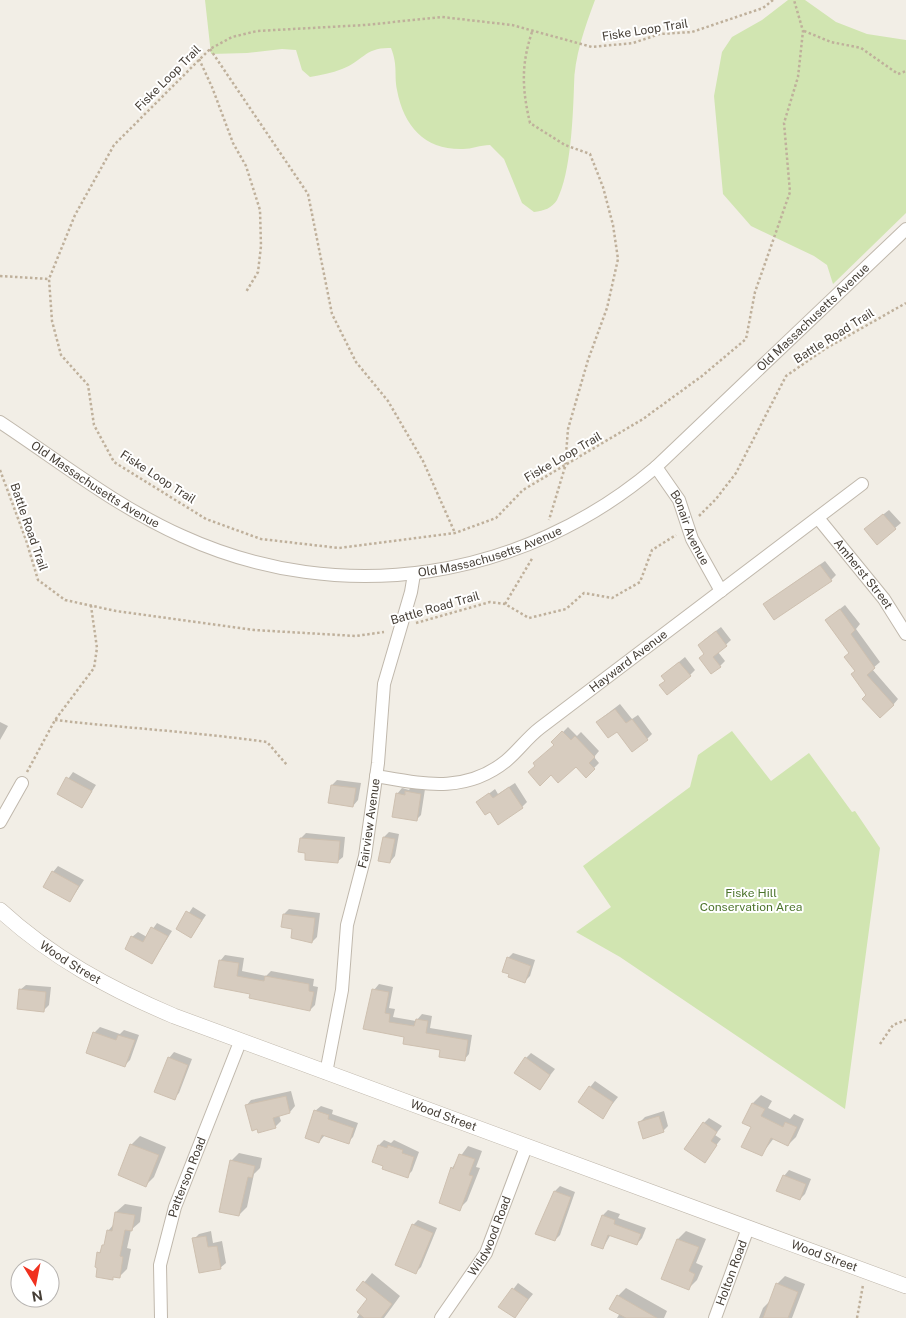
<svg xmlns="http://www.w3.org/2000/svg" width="906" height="1318" font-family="'Public Sans',sans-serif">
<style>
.green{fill:#d1e5b1}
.shadow{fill:#0003}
.building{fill:#d7ccbf;stroke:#cec0b0}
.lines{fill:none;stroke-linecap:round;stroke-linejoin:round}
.minor-casing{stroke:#c0b8ac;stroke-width:14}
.tertiary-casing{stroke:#c0b8ac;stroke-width:16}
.path{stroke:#bfb09b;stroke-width:2.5;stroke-dasharray:2.5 2.5;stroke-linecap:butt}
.minor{stroke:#fff;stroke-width:12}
.tertiary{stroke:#fff;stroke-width:15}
.labels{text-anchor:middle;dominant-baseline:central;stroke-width:4;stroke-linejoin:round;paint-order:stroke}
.street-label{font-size:12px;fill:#453e36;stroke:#fff}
.park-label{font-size:12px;fill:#4c742c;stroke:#fff}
</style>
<rect width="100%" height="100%" fill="#f2eee6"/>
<path class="green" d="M 205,0 L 595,0 C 585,27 574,57 574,86 C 573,115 571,173 557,200 C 552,208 544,211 534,212 L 522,203 L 504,159 L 490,145 C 480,145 472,149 463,149 C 425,150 404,127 397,90 C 394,74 398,66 391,48 C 365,47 363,61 342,69 C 332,73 321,75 310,77 L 302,70 L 296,50 L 282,49 L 247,53 L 211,54 Z
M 788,0 L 805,0 L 836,22 L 867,34 L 906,40 L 906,213 L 833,284 L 827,265 L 814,256 L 751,226 L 723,194 L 714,96 L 722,52 L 732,37 L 762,20 Z
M 732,731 L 771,781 L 809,753 L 852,812 L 855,811 L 880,848 L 845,1109 L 620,957 L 576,932 L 611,907 L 583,866 L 690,787 L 698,755 Z"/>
<path class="shadow" d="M 889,510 L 901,523 L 877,543 L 871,524 Z
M 825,561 L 836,575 L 831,580 L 764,604 Z
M 845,605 L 860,624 L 856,629 L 880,662 L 872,669 L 898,699 L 893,705 L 868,695 L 850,652 L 826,620 Z
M 721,627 L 731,640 L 718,652 L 725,661 L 720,666 L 705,653 L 704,640 Z
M 685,657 L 695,670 L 690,675 L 666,680 L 668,671 Z
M 620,704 L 632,719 L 638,715 L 652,734 L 647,739 L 617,731 L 603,717 Z
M 0,722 L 8,726 L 0,740 Z
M 568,727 L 577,736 L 581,732 L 599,751 L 594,757 L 599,763 L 586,776 L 553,742 Z
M 73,772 L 96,785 L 82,807 L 58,793 Z
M 337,780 L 361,783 L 358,800 L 353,806 L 332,785 Z
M 515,783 L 527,802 L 522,807 L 478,802 L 495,789 L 498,794 Z
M 412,786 L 425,789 L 421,815 L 416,820 L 397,794 L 402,788 L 409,790 Z
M 389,832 L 399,834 L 395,856 L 390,862 L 384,837 Z
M 306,833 L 345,837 L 343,857 L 337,862 L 307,852 L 301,838 Z
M 58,866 L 84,880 L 70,901 L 53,872 Z
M 193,907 L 206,915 L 191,937 L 178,929 Z
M 289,909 L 320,913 L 317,937 L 312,942 L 293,928 L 284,914 Z
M 157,923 L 172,931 L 152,963 L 132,937 L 138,932 L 147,937 Z
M 513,953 L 535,960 L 530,976 L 525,981 L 508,958 Z
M 225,955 L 244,958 L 242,971 L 266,976 L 271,971 L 314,979 L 313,986 L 318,987 L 315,1005 L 310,1010 L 251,993 L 220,961 Z
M 379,984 L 393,987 L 389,1008 L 395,1009 L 393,1017 L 416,1021 L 422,1014 L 432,1016 L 430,1028 L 472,1035 L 469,1054 L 464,1060 L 406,1036 L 364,1028 L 374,990 Z
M 26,985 L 51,987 L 49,1005 L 44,1010 L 20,990 Z
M 100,1027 L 120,1034 L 124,1030 L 139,1035 L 130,1060 L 125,1065 L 88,1052 L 95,1032 Z
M 174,1052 L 192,1059 L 179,1093 L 174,1098 L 169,1058 Z
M 531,1053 L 555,1069 L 540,1088 L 526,1058 Z
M 595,1081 L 618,1097 L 602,1117 L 579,1101 Z
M 291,1091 L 295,1106 L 290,1112 L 279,1115 L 281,1121 L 276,1126 L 258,1128 L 246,1106 L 251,1100 Z
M 761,1095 L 772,1101 L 768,1108 L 790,1119 L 794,1114 L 804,1119 L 796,1137 L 788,1145 L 774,1138 L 761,1155 L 753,1127 L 744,1122 L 753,1103 Z
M 321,1106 L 333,1110 L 332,1114 L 358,1123 L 353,1137 L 348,1142 L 325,1135 L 319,1142 L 315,1111 Z
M 664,1111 L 668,1126 L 663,1131 L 640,1122 L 645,1117 Z
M 709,1118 L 722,1126 L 715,1135 L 721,1139 L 704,1161 L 704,1123 Z
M 140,1136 L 166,1147 L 154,1177 L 146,1185 L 120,1175 L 132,1144 Z
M 384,1140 L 391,1143 L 394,1140 L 419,1152 L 412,1171 L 407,1176 L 379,1145 Z
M 468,1146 L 482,1151 L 476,1167 L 480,1168 L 467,1201 L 459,1209 L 452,1168 Z
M 239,1153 L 262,1158 L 260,1168 L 254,1174 L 247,1207 L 239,1215 L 231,1161 Z
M 789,1170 L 811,1179 L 805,1194 L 800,1199 L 784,1176 Z
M 560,1186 L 575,1192 L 560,1235 L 555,1240 L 555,1191 Z
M 125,1204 L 142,1207 L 140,1222 L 131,1230 L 127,1248 L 131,1249 L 127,1269 L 119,1277 L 99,1253 L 106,1243 L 108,1231 L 114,1224 L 116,1212 Z
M 608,1210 L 620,1214 L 618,1218 L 646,1228 L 642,1238 L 637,1244 L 611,1234 L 603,1248 L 603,1215 Z
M 418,1220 L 437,1228 L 421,1267 L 416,1272 L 413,1225 Z
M 211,1231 L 213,1243 L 222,1241 L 226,1263 L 220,1268 L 194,1239 L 199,1234 Z
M 686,1231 L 706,1239 L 696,1263 L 703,1266 L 697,1280 L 689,1288 L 678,1239 Z
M 372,1273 L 400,1296 L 384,1318 L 357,1318 L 369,1299 L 358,1290 Z
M 785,1276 L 805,1284 L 792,1318 L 759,1318 L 763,1308 L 771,1300 L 777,1284 Z
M 518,1283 L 533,1294 L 514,1317 L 500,1307 Z
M 626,1288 L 667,1311 L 664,1318 L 617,1318 L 620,1313 L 618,1296 Z"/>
<path class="building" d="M 883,514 L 896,529 L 877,545 L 864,529 Z
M 820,565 L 832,581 L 774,620 L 763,604 Z
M 840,609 L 855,630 L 851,634 L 875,668 L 867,675 L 894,705 L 880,718 L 862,699 L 866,695 L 851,674 L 855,671 L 844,657 L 849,653 L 825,620 Z
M 716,631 L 727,646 L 713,657 L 721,667 L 711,674 L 699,658 L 704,654 L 698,645 Z
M 679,662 L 691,676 L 667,695 L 659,685 L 665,681 L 661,676 Z
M 615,709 L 626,723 L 632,719 L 648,740 L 632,752 L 617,732 L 608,738 L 596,722 Z
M 562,731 L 571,740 L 575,736 L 595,757 L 589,763 L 595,769 L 586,778 L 576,767 L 558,783 L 551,775 L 540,786 L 528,772 L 535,766 L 533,763 L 554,745 L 551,742 Z
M 66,777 L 92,791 L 82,808 L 57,794 Z
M 331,785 L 356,788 L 353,807 L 328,803 Z
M 509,787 L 523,808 L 498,825 L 490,812 L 485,815 L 476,802 L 489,793 L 493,798 Z
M 405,791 L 421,794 L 417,821 L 392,817 L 396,793 L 405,795 Z
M 383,837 L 395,839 L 390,863 L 378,861 Z
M 300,838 L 340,841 L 338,863 L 305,860 L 305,853 L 298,852 Z
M 52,871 L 79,886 L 70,902 L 43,887 Z
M 186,911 L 202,920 L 191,938 L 176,929 Z
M 283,914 L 315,918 L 312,943 L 291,938 L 292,929 L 281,927 Z
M 151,927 L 168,936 L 152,964 L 125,949 L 131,936 L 143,942 Z
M 507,957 L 531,966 L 525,983 L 508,977 L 509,974 L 502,972 Z
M 219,960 L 239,963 L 237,976 L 264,981 L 265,976 L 309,984 L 309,991 L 314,992 L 310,1011 L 249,998 L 250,994 L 214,987 Z
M 19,989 L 46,992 L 44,1012 L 17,1009 Z
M 372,989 L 389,992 L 385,1013 L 390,1014 L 389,1022 L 414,1026 L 416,1019 L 428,1021 L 426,1033 L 468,1040 L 465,1061 L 439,1057 L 440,1050 L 403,1044 L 404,1037 L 363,1029 Z
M 93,1032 L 116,1040 L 118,1035 L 135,1040 L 125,1067 L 86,1053 Z
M 168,1057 L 188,1065 L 175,1100 L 154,1092 Z
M 525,1057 L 550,1075 L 540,1090 L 514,1073 Z
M 589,1086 L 613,1102 L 603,1119 L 578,1102 Z
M 286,1096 L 290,1113 L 273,1118 L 276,1128 L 258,1133 L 257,1129 L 252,1131 L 245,1105 Z
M 752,1103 L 765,1109 L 761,1116 L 783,1127 L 785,1122 L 797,1127 L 788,1146 L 771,1138 L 762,1156 L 741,1147 L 751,1127 L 742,1123 Z
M 314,1110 L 329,1115 L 328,1119 L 354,1128 L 349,1144 L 322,1135 L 319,1143 L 305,1138 Z
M 659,1116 L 664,1132 L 643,1139 L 638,1122 Z
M 703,1122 L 717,1132 L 711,1141 L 717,1145 L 705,1163 L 684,1149 Z
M 130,1144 L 159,1155 L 146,1187 L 118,1175 Z
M 378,1145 L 387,1148 L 388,1145 L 403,1150 L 402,1153 L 414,1157 L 408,1178 L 382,1169 L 383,1166 L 372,1162 Z
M 459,1154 L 475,1159 L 469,1175 L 473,1176 L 460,1211 L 439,1203 L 451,1167 L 453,1169 Z
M 230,1160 L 255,1166 L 252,1178 L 248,1177 L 239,1216 L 219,1212 Z
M 783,1175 L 806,1184 L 800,1200 L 776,1191 Z
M 554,1191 L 571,1197 L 555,1241 L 535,1234 Z
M 115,1212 L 135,1215 L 132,1231 L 125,1230 L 120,1256 L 123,1257 L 120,1278 L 113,1277 L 113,1280 L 96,1277 L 97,1268 L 95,1267 L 97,1252 L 100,1253 L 102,1245 L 104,1245 L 107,1230 L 112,1231 Z
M 602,1215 L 615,1220 L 614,1224 L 641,1234 L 637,1245 L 608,1235 L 603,1249 L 591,1245 Z
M 412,1224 L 433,1233 L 416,1274 L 395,1265 Z
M 206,1236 L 208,1247 L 217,1246 L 221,1269 L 199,1273 L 192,1238 Z
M 677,1239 L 699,1247 L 689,1271 L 695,1274 L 689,1290 L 661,1279 Z
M 363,1281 L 392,1304 L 381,1318 L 364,1318 L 357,1312 L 367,1299 L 356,1290 Z
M 776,1283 L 798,1292 L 788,1318 L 763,1318 Z
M 512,1288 L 528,1299 L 515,1318 L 498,1307 Z
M 617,1295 L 657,1318 L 626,1318 L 609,1309 Z"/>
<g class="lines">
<defs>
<g id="minor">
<path id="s1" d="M 0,422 C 59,461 117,507 182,536 C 342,609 523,580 656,467 L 906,229"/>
<path id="s2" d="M 656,467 L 679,500 L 692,539 L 721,591"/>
<path id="s3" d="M 818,518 L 884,599 L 906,634"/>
<path id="s4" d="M 376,776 C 423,784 465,794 506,761 C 518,751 527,738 540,728 L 862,484"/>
<path d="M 0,822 L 22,783"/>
<path id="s5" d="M 326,1073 L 342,990 L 347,925 L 365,856 L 378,763 L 384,684 L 411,592 L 414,574"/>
<path id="s6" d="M 161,1318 L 160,1265 L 175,1207 L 240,1042"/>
<path id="s7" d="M 441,1318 L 486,1253 L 526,1147"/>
<path id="s8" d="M 715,1318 L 748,1228"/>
</g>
<g id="tertiary">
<path id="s9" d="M 0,910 C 51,957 110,989 174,1016 L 906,1286"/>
</g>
</defs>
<use href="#minor" class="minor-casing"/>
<use href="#tertiary" class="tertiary-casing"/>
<path class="path" d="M 773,0 L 763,8 L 692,32 L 660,34 L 633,43 L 592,47 L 512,25 L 442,17 L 365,25 L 257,31 L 232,37 L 210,49 L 114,145 L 75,215 L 49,279 L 52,321 L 61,355 L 88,385 L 94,425 L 114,462 L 206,519 L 261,539 L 339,548 L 455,533 L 496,518 L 523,490 L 643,419 L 702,376 L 746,339 L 755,292 L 790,192 L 784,123 L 798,77 L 803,31 L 794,0
M 804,31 L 831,42 L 861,48 L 898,74 L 906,71
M 532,32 C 521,65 522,89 530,123 L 565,145 L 590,154 L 603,187 L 613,225 L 618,259 L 607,308 L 588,360 L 568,429 L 565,467 L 549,520
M 210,49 L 308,194 L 332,314 L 356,362 L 388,401 L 423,461 L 455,533
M 199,59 L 212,87 L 233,143 L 246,166 L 260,210 L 261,246 L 258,272 L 246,292
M 0,276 L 49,279
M 0,470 L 26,540 L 38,580 L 65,600 L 116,611 L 254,630 L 356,636 L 384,632
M 699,516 L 716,499 L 736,473 L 786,376 L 825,349 L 906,303
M 505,604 L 533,557
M 416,623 L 490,602 L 505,604 L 529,618 L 566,609 L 584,593 L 612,598 L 640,582 L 652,550 L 676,535
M 55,720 C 125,728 196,732 267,742 L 287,765
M 27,772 L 55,720 L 94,668 L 97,648 L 91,606
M 880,1044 L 893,1025 L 906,1020
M 857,1318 L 863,1285"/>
<use href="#minor" class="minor"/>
<use href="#tertiary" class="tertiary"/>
</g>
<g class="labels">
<g class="street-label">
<text transform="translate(645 30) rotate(-9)">Fiske Loop Trail</text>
<text transform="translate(168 78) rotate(-45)">Fiske Loop Trail</text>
<text stroke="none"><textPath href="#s1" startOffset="938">Old Massachusetts Avenue</textPath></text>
<text transform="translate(834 336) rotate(-32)">Battle Road Trail</text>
<text transform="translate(563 457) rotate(-30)">Fiske Loop Trail</text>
<text transform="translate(158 477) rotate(33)">Fiske Loop Trail</text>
<text stroke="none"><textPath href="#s1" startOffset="114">Old Massachusetts Avenue</textPath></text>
<text transform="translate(29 527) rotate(71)">Battle Road Trail</text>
<text stroke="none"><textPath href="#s2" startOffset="70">Bonair Avenue</textPath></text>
<text stroke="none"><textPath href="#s1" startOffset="532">Old Massachusetts Avenue</textPath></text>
<text stroke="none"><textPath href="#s3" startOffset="72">Amherst Street</textPath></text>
<text transform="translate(435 608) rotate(-16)">Battle Road Trail</text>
<text stroke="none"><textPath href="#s4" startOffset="294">Hayward Avenue</textPath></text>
<text stroke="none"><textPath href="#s5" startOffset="254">Fairview Avenue</textPath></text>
<text stroke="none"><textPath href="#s9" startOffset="88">Wood Street</textPath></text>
<text stroke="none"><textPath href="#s9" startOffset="492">Wood Street</textPath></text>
<text stroke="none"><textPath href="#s6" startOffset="145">Patterson Road</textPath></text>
<text stroke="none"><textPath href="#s7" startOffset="96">Wildwood Road</textPath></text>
<text stroke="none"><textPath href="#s9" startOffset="898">Wood Street</textPath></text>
<text stroke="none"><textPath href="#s8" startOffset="48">Holton Road</textPath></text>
</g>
<g class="park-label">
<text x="751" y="893">Fiske Hill<tspan x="751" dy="14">Conservation Area</tspan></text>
</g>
</g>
<g transform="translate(35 1283) rotate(170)"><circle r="24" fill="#ffffff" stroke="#b5b2af"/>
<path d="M0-4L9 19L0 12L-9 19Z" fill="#f0311f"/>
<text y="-8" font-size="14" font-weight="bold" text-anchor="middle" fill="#453e36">N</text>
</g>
</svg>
